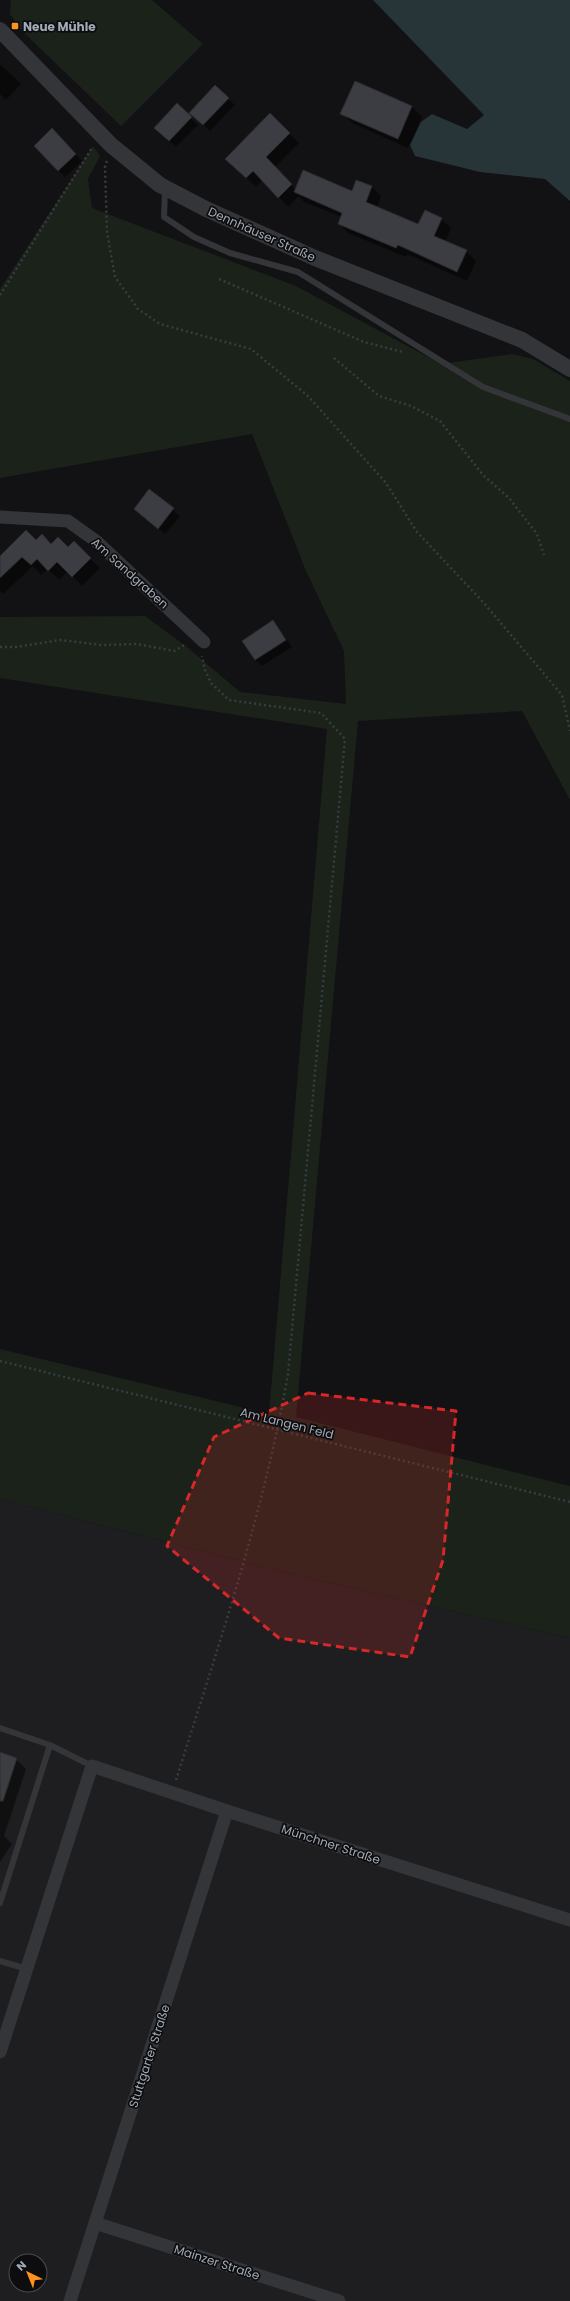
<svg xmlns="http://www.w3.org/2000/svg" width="570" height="2301" font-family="Poppins,sans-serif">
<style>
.built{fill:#1e1e21;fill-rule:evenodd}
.green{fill:#1a221a}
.water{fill:#273438}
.shadow{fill:#0007}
.building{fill:#3c3d42;stroke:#2c2c30}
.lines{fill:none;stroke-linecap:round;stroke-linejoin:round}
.path{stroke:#393c40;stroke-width:2.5;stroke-dasharray:2 3;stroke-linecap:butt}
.service{stroke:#333539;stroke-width:6}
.minor{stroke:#333539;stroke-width:13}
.tertiary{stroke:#333539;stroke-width:16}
.marked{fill:#d62828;fill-opacity:0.2;stroke:#d62828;stroke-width:3;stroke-dasharray:8 5;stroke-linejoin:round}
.poi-dot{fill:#ff911f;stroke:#0d0d0f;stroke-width:1.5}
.labels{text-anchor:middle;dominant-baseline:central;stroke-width:3.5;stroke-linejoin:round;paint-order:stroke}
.poi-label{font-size:12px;font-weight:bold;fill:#a2abb6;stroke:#0d0d0f;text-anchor:start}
.street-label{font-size:12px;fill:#a2abb6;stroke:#0d0d0f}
</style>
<rect width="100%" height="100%" fill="#121214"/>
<path class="built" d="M 0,1499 L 288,1573 L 570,1638 L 570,2301 L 0,2301 ZM 16,2261 L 40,2261 L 40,2285 L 16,2285 Z"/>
<path class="green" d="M 11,0 L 152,0 L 203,44 L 121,126 L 22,31 L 10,14 Z
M 93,146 L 100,156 L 88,179 L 92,208 L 296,286 L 441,364 L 512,354 L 533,359 L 570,381 L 570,800 L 522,711 L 358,721 L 296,1417 L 570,1486 L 570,1638 L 288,1573 L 0,1499 L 0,1349 L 269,1414 L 327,729 L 0,678 L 0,617 L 145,616 L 187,647 L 240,692 L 346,704 L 344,651 L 306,571 L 252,434 L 0,478 L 0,289 Z"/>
<path class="water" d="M 373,0 L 570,0 L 570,201 L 545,179 L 480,172 L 415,156 L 410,145 L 421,122 L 432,114 L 467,129 L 484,115 Z"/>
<path class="shadow" d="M 0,64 L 21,84 L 6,100 L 0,94 Z
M 355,82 L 412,107 L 422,117 L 408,148 L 352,123 L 342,113 Z
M 215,87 L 235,105 L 210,131 L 191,113 Z
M 177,105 L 198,125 L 176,147 L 155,128 Z
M 270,115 L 299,143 L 275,167 L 296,190 L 352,192 L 357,181 L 372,187 L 381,196 L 377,208 L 419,225 L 441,219 L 451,228 L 445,242 L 466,251 L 476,261 L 467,281 L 407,254 L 406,257 L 348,233 L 339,224 L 342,217 L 304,202 L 299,196 L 288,207 L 263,180 L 256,187 L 227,159 Z
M 52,130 L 82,161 L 65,177 L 35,146 Z
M 149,491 L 180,516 L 165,534 L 135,509 Z
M 36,541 L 68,548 L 74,543 L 100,568 L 82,586 L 68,571 L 59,580 L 48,569 L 41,575 L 33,566 L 3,594 L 0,591 L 0,558 Z
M 273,622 L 292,647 L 262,666 L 255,660 Z
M 0,1753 L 16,1759 L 26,1769 L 4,1836 L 12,1844 L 0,1862 Z"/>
<path class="building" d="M 355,81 L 412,106 L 398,139 L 340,114 Z
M 215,85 L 229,98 L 203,125 L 189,113 Z
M 177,103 L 192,117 L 169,141 L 154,128 Z
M 270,113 L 290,133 L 266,157 L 292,184 L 278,198 L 253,171 L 246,178 L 225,159 Z
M 52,128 L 76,154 L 58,171 L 34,146 Z
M 303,170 L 352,191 L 356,180 L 372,186 L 366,202 L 418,224 L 425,210 L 442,218 L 434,236 L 467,250 L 457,272 L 398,245 L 396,248 L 338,224 L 342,213 L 294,192 Z
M 149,489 L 174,508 L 158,529 L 134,509 Z
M 26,530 L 36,540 L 42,534 L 51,544 L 58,537 L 68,547 L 74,541 L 91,558 L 72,577 L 57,562 L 48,571 L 37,559 L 31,565 L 22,557 L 0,578 L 0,556 Z
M 273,620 L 286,640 L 255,660 L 242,641 Z
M 0,1752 L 17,1758 L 3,1801 L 0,1801 Z"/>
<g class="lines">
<path class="path" d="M 107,161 L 105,167 L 107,232 L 115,277 L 138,309 L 160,324 L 251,349 L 308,396 L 386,483 L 417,532 L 483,602 L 562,695 L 570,731
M 219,279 L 364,342 L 403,352
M 0,295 L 92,148
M 334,358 L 379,396 L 411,406 L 440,421 L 483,475 L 509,498 L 537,534 L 544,555
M 0,647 L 16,647 L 60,640 L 102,645 L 137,644 L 174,651 L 186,644
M 0,1361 L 570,1502
M 176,1780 C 218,1647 264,1512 288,1374 L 345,739 L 321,713 L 229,700 L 211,683 L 205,670 L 202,656"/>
<path class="service" d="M 165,190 L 164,217 L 194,237 L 230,253 L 298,272 L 483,387 L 570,419
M 0,1728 L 50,1745 L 92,1766
M 0,1903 L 50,1745
M 0,1961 L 27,1969"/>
<path class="minor" d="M 0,517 L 68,521 L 96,541 L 204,642
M 0,2052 L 92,1766 L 227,1811 L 570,1920
M 95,2223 L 339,2301
M 70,2301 L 227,1811"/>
<path class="tertiary" d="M 0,30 L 111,145 L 160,185 L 206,209 L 315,258 L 522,340 L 570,369"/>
</g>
<path class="marked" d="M 308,1393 L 456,1411 L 443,1560 L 410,1657 L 279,1638 L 167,1546 L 214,1437 Z"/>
<rect class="poi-dot" x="11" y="22" width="8" height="8" rx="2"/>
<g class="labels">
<g class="poi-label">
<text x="23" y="26">Neue Mühle</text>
</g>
<g class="street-label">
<text transform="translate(262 234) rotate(24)">Dennhäuser Straße</text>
<text transform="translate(130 573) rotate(42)">Am Sandgraben</text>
<text transform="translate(287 1423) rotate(14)">Am Langen Feld</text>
<text transform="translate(331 1844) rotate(18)">Münchner Straße</text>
<text transform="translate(149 2056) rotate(-72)">Stuttgarter Straße</text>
<text transform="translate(217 2262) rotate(18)">Mainzer Straße</text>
</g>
</g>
<g transform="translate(28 2273) rotate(317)"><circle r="19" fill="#0d0d0f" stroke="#494c52"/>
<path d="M0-3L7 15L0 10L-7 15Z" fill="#ff911f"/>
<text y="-6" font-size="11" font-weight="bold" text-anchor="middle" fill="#a2abb6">N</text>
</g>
</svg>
